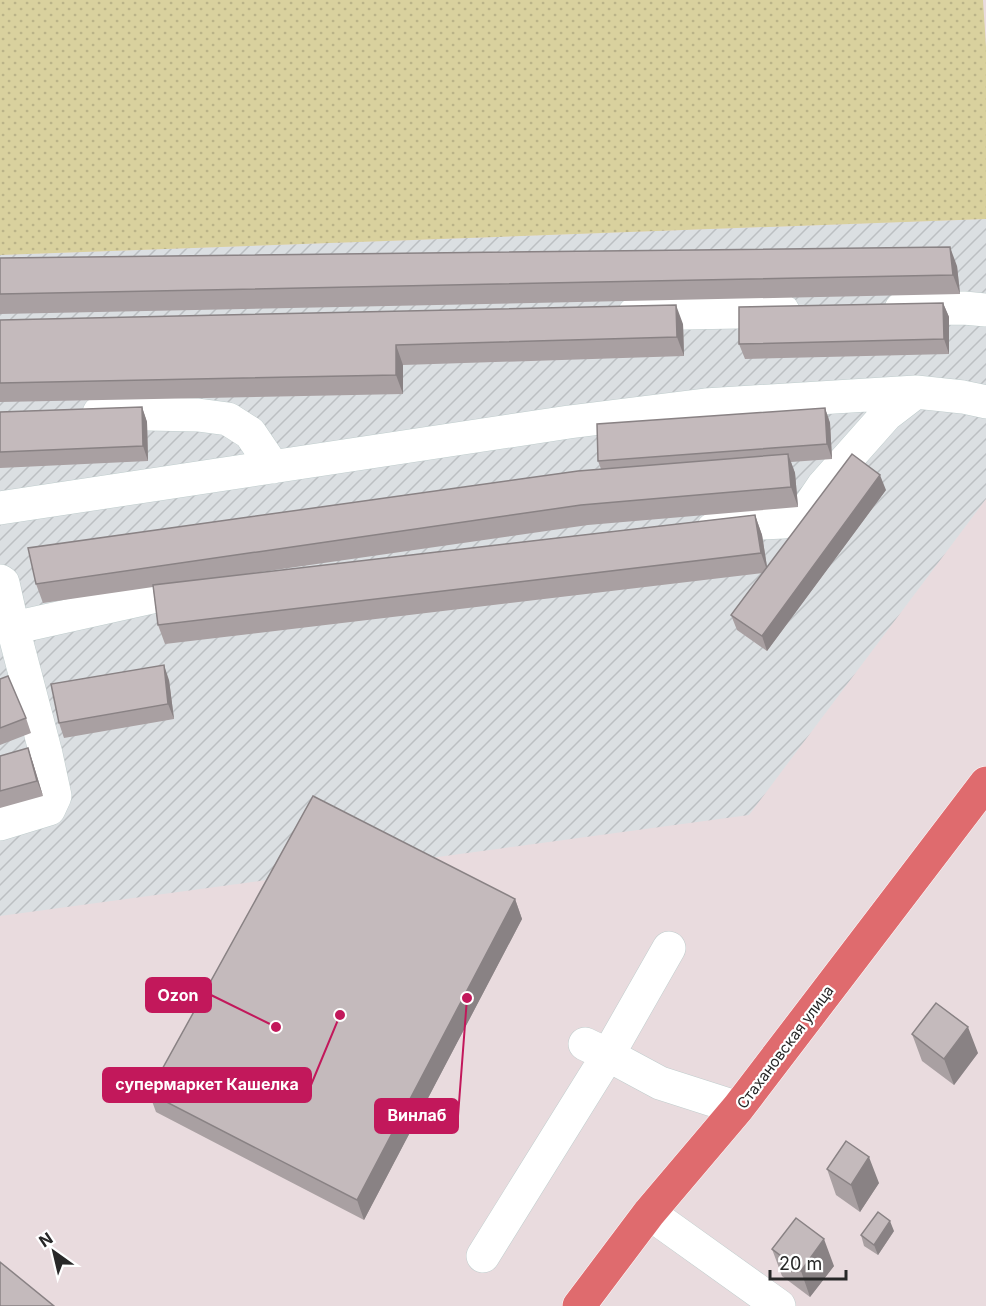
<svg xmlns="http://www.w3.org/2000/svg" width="986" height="1306" font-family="Inter,sans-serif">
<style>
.industrial{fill:url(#industrial-furrows)}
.grass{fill:url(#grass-dots)}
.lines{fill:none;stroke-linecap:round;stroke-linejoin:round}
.minor-casing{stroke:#c0cdcd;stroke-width:34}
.major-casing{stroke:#fff;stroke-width:34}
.minor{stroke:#fff;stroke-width:33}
.major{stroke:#df6b6e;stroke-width:33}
.wall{fill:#a9a0a2}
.shaded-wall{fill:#898284}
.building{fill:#c4babc;stroke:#898284;stroke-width:1.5}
.labels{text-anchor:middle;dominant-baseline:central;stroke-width:4.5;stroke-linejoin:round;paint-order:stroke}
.street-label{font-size:15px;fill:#282828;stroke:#fff}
.leader{fill:none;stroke:#c2185b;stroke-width:2}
.callout-dot{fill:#c2185b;stroke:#fff;stroke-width:2}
.callout{fill:#c2185b;stroke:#c2185b;stroke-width:2}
.callout-label{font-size:16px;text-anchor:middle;font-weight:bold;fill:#fff}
</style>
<defs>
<pattern id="industrial-furrows" width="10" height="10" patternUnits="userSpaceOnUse" patternTransform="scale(1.5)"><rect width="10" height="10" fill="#dbdfe2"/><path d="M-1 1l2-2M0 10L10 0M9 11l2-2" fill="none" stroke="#bcbfc2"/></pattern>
<pattern id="grass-dots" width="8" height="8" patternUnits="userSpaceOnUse" patternTransform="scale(1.5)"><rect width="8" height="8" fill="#d9d19e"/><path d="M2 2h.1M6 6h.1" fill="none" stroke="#bab388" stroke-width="1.8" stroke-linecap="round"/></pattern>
</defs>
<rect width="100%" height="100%" fill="#e9dbde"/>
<path class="industrial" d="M 986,219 L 986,499 L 749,815 L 0,916 L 0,255 Z"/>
<path class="grass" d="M 0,0 L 983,0 L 986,47 L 986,219 L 0,255 Z"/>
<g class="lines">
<defs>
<path id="minor" d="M 901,309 L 964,308 L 986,310
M 634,314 L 783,311
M 99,413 L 198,415 L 228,419 L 250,433 L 273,467
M 0,508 L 569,422 L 705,405 L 916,392 L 963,397 L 986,402
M 713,529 L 762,523 L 783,522 L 804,514 L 823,486 L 886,415 L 916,392
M 0,581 L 3,583 L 13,628 L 46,754 L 55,796 L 49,809 L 0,824
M 13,628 L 157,596 L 200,590
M 585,1044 L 608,1055 L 660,1083 L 738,1108
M 649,1213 L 779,1306
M 483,1256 L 608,1055 L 669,948"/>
<path id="major" d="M 579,1306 L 649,1213 L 738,1108 L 986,783"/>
</defs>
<use href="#minor" class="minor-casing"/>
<use href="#major" class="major-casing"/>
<use href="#minor" class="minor"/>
<use href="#major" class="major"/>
</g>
<path class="wall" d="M 0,258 L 957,266 L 960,294 L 0,314 Z
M 943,303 L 949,317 L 949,354 L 745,359 L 739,344 Z
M 0,320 L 683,324 L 684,356 L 403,365 L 403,394 L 0,402 Z
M 142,407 L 147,422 L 148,461 L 0,468 L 0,412 Z
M 825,408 L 830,423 L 832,459 L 791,462 L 795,473 L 798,507 L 588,525 L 240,575 L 755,515 L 762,535 L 767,567 L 886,490 L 767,651 L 737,630 L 731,615 L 763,573 L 165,644 L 158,625 L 153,587 L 43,603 L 36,584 L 601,469 L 598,461 Z
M 0,679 L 26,718 L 31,733 L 0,745 Z
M 169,680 L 174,719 L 64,738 L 59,723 Z
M 28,748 L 33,763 L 43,796 L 0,808 L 0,756 Z
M 515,899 L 522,919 L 364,1220 L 156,1112 L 149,1093 Z
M 912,1034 L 978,1053 L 954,1085 L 922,1061 Z
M 827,1169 L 879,1183 L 860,1212 L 836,1195 Z
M 894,1231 L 878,1255 L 864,1246 L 861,1235 Z
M 772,1249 L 834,1266 L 810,1297 L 782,1276 Z"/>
<path class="shaded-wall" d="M 950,247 L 957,266 L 960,294 L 953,275 Z
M 943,303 L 949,317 L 949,354 L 944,339 Z
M 676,305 L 683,324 L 684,356 L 677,337 Z
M 396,345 L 403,365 L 403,394 L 396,375 Z
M 142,407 L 147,422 L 148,461 L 143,446 Z
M 825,408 L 830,423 L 832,459 L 827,444 Z
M 788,454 L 795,473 L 798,507 L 791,487 Z
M 880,475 L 886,490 L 767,651 L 762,636 Z
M 755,515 L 762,535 L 768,573 L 761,553 Z
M 164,665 L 169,680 L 174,719 L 168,704 Z
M 28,748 L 33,763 L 43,796 L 37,781 Z
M 515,899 L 522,919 L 364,1220 L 357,1200 Z
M 968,1027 L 978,1053 L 954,1085 L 944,1059 Z
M 869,1157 L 879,1183 L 860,1212 L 851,1185 Z
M 890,1221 L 894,1231 L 878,1255 L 874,1245 Z
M 824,1239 L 834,1266 L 810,1297 L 801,1271 Z"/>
<path class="building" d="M 950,247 L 953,275 L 0,294 L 0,258 Z
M 943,303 L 944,339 L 739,344 L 739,307 Z
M 676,305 L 677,337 L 396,345 L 396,375 L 0,383 L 0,320 Z
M 142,407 L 143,446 L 0,452 L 0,412 Z
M 825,408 L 827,444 L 598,461 L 597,424 Z
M 788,454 L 791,487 L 581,505 L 36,584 L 28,548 L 578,471 Z
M 852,454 L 880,475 L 762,636 L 731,615 Z
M 755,515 L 761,553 L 158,625 L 153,585 Z
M 164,665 L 168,704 L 59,723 L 51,684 Z
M 8,676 L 26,718 L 0,728 L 0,679 Z
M 28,748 L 37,781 L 0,791 L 0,756 Z
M 313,796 L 515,899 L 357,1200 L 149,1093 Z
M 936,1003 L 968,1027 L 944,1059 L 912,1034 Z
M 846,1141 L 869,1157 L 851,1185 L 827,1169 Z
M 878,1212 L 890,1221 L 874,1245 L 861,1235 Z
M 796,1218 L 824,1239 L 801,1271 L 772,1249 Z
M 0,1262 L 54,1306 L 0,1306 Z"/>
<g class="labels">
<g class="street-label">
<text transform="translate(785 1047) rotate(-53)">Стахановская улица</text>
</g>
</g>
<path class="leader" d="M276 1027L211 995M340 1015L311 1085M467 998L458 1116"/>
<g class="callout-dot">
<circle cx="276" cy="1027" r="6"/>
<circle cx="340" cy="1015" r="6"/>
<circle cx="467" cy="998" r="6"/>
</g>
<g class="callout">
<rect x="146" y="978" width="65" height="34" rx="6"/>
<rect x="103" y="1068" width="208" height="34" rx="6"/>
<rect x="375" y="1099" width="83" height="34" rx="6"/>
</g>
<g class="callout-label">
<text x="178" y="1001">Ozon</text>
<text x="207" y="1090">супермаркет Кашелка</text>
<text x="417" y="1121">Винлаб</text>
</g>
<g transform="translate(54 1252) rotate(326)" stroke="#ffffff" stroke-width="4.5" paint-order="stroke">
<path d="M0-4.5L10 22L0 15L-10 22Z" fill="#282828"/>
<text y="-9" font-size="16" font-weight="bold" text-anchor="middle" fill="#282828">N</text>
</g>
<path d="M770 1270v9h76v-9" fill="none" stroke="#282828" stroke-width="3"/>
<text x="779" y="1270" font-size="18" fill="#282828" stroke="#ffffff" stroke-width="4.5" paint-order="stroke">20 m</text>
</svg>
